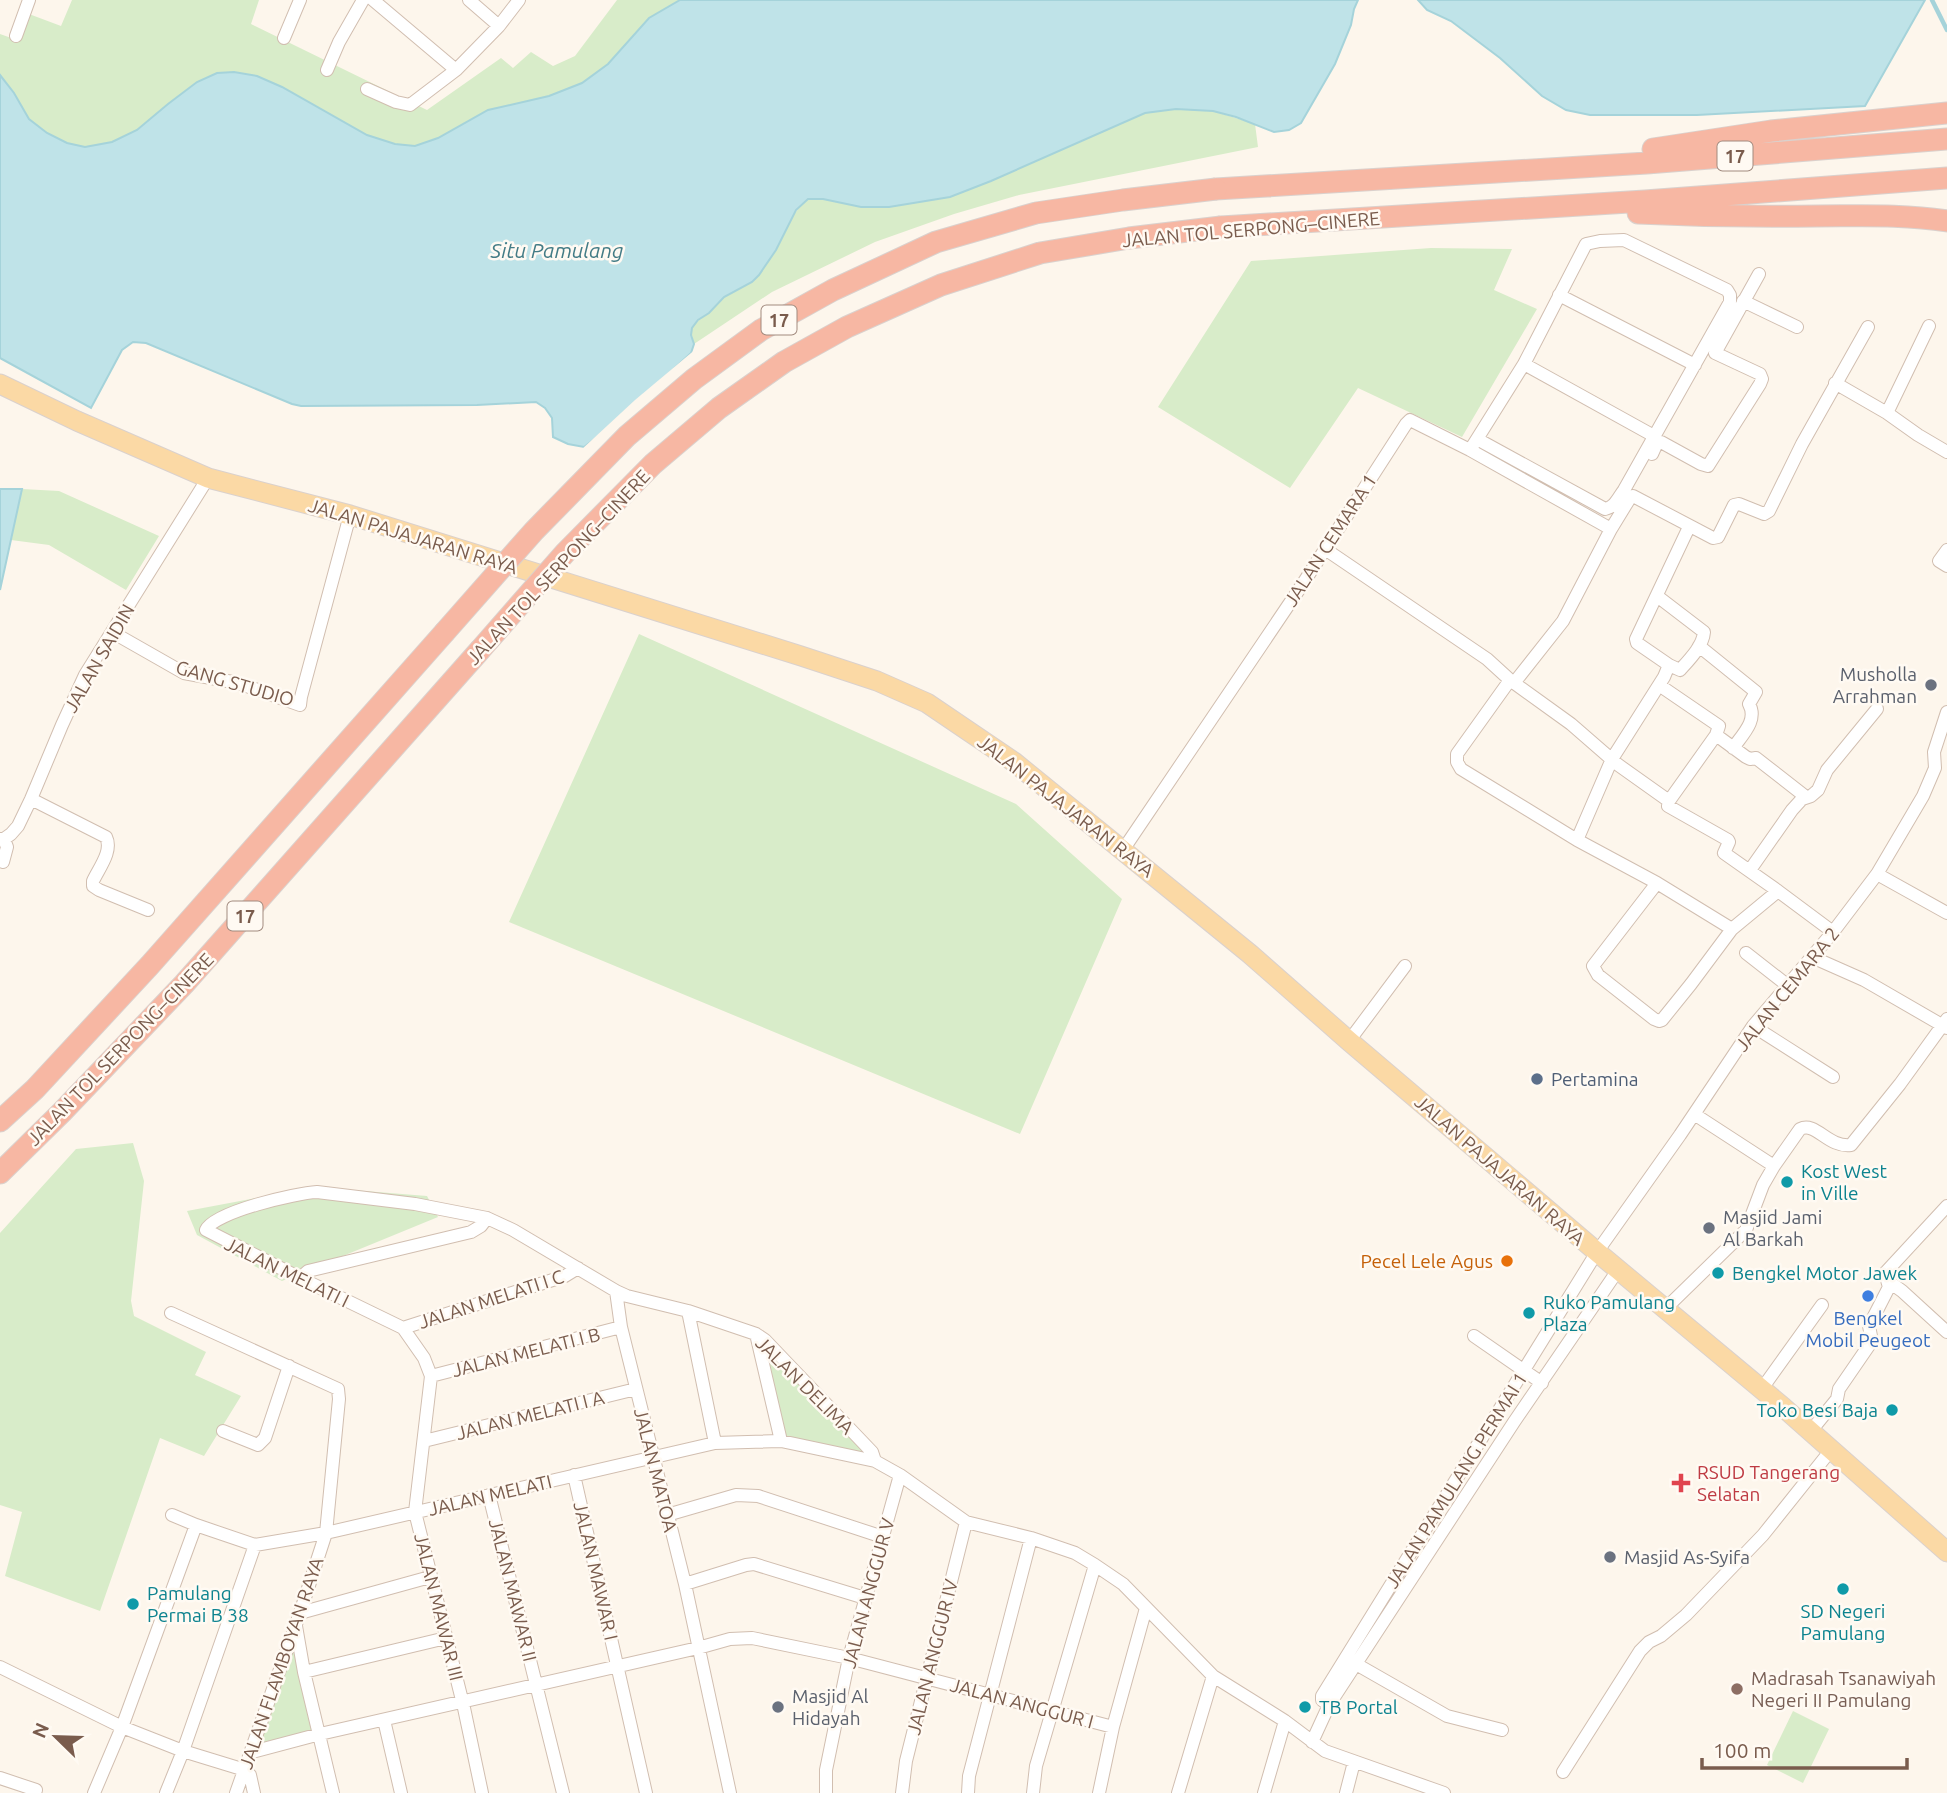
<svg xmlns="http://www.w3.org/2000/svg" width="1947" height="1793" font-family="Ubuntu,sans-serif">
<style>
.green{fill:#d8ecc9}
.water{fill:#bfe3e8;stroke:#a5d3da;stroke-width:2}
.pier{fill:#fdf6ec}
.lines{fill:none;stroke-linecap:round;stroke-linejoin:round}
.stream{stroke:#a5d3da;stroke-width:4.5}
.street-casing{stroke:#d1beb0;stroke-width:14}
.primary-casing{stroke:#dad1cd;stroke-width:21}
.highway-casing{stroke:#dad1cd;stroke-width:23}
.street{stroke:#fff;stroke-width:12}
.primary{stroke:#fbd9a5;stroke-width:19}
.highway{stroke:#f7b7a3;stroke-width:21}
.highway-bridge-casing{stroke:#dad1cd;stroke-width:23;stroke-linecap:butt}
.highway-bridge{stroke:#f7b7a3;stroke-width:21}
.worship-dot{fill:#6b7280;stroke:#fffaf3;stroke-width:2.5}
.service-dot{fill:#5c6f8a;stroke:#fffaf3;stroke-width:2.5}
.culture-dot{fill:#0f9aa8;stroke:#fffaf3;stroke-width:2.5}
.food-dot{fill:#e8710a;stroke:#fffaf3;stroke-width:2.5}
.shop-dot{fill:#3f7fe0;stroke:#fffaf3;stroke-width:2.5}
.health-dot{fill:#e0444e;stroke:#fffaf3;stroke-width:2.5}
.education-dot{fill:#8d6e63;stroke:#fffaf3;stroke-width:2.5}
.labels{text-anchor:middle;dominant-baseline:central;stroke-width:5;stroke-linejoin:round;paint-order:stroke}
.shield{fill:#fffaf3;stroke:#a28b7f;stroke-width:2}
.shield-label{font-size:18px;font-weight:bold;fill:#7a5c4d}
.street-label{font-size:19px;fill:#7a5c4d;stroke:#fffaf3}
.worship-label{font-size:19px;fill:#5b616d;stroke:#fffaf3;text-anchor:start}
.service-label{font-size:19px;fill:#4e5e75;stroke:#fffaf3;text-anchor:start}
.culture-label{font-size:19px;fill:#0d838f;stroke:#fffaf3;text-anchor:start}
.food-label{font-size:19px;fill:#c56008;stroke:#fffaf3;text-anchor:end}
.shop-label{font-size:19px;fill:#366cbe;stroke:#fffaf3}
.health-label{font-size:19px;fill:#be3a42;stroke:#fffaf3;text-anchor:start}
.education-label{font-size:19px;fill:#785e54;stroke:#fffaf3;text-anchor:start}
.water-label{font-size:21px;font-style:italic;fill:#437c86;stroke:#fffaf3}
</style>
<rect width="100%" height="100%" fill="#fdf6ec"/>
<path class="green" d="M 72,0 L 259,0 L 251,24 L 427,110 L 501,58 L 513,68 L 531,52 L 553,66 L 575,56 L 617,0 L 680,0 L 649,18 L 608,64 L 582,83 L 549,96 L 488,110 L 438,138 L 415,146 L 395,144 L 367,135 L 282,87 L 257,76 L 234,72 L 217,73 L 168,104 L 137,130 L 112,142 L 86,147 L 67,143 L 47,133 L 29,119 L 14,93 L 0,75 L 0,34 L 17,40 L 29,14 L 61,26 Z
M 1176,109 L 1213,111 L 1255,124 L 1258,147 L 1019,195 L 954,214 L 875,242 L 772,292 L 694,344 C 688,325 695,324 708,313 C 714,309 718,302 724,297 C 731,292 741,290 747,284 C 770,259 783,221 808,199 L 823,199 L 861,207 L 1145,113 Z
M 1431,248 L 1512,249 L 1494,290 L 1537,309 L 1462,437 L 1358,388 L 1290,488 L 1158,407 L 1251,261 Z
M 22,489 L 59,491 L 159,536 L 126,590 L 49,545 L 11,540 Z
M 639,634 L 1016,804 L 1122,899 L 1020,1134 L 509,922 Z
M 133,1143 L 144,1181 L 131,1301 L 134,1316 L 206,1352 L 195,1375 L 241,1396 L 204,1456 L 160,1438 L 100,1611 L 5,1576 L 22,1512 L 0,1505 L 0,1233 L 76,1149 Z
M 315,1187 L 427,1196 L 438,1217 L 282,1281 L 197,1235 L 187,1211 Z
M 762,1337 L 875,1461 L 781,1441 Z
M 295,1642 L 315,1735 L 256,1751 Z
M 1793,1711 L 1829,1729 L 1803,1783 L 1767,1765 Z"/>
<path class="water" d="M 680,0 L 1358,0 L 1354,9 L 1351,25 L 1335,64 L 1301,123 L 1289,130 L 1274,132 L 1236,117 L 1213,111 L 1176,109 L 1145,113 L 991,181 L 950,197 L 889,207 L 861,207 L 823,199 L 808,199 L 796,210 L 776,250 L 759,275 L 752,282 L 724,297 L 709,313 L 698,320 L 692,328 L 691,335 L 694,344 L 691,353 L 609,428 L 584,447 L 568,444 L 553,437 L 552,418 L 545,408 L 536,402 L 477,405 L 301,406 L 292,404 L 146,343 L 133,342 L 122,350 L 91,408 L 0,358 L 0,75 L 14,93 L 29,119 L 47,133 L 67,143 L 85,147 L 112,142 L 137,130 L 168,104 L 197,82 L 217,73 L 234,72 L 257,76 L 282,87 L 367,135 L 395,144 L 415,146 L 438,138 L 488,110 L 549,96 L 582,83 L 608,64 L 649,18 Z
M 1418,0 L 1925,0 L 1865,106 L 1697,115 L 1590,115 L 1566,110 L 1542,96 L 1500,58 L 1451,21 L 1427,10 Z
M 0,489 L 22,489 L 0,590 Z"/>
<path class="pier" d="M 697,348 L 693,356 L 648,398 L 586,450 L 581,450 L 635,400 Z"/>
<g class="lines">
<path class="stream" d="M 1932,0 L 1947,30"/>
<defs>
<path id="street" d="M 373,0 L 456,70
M 469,0 L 499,26
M 16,36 L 29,0
M 284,38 L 300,0
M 327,70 L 339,42 L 363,0
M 367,89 L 396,102 L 410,105 L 456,70 L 499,26 L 519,0
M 1559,295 L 1695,365
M 1743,301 L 1797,327
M 1524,364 L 1654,436
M 1835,383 L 1887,413 L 1918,435 L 1947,452
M 1887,413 L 1929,326
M 1470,450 L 1477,439 L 1524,364 L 1586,244 L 1600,241 L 1624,240 L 1727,290 L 1730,295 L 1730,302 L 1624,490 C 1618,498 1615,507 1605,509 L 1477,439
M 1652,454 L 1657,443 L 1661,442 L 1701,464 L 1708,466 L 1760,384 L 1762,379 L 1760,374 L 1715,353 L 1759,274
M 1325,549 L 1487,659 L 1510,680 L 1571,724 L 1617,764 L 1669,801 L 1668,806 L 1728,840 L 1729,842 L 1724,853 L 1778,891 L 1833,932
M 1947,550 L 1939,561 L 1947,566
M 1657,596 L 1704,632 C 1703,646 1689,660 1680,670 L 1669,665
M 112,632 L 184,673 L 238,683 L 300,705 L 301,697 L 350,515
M 1699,646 L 1756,692 L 1749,704 C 1758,720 1743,734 1733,748
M 1510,680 L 1457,754 L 1457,762 L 1461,769 L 1577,840 L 1657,883 L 1732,929
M 1514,683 L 1563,621 L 1611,529 L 1630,498 L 1633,496 L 1713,538 L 1718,537 L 1734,505 L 1739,504 L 1764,514 L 1769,511 L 1802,444 L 1868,327
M 1659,685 L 1719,726 L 1716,735 L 1746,757 L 1750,759 L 1756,758 L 1806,797
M 31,799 L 106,837 C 113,851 99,868 93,881 L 93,886 L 99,890 L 148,910
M 1669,801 L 1716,735
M 0,839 L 4,839 L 11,834 L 18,826 L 31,799 L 62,725 L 85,675 L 208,478
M 1577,840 L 1612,759 L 1664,677 L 1669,665 L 1637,643 L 1636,639 L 1689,527
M 1123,850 L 1302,585 L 1406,424 L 1410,420 L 1470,450 L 1611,529
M 3,862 L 7,847 L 4,839
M 1750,870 L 1792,810 L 1802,799 L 1811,796 L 1818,790 L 1827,770 L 1877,709
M 1877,874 L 1947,913
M 1657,883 L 1593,966 L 1598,975 L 1654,1019 L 1659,1021 L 1662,1020 L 1691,984 L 1732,929 L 1778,891
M 1746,953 L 1787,985
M 1812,957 L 1864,980 L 1947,1028
M 1753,1026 L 1833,1077
M 1349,1041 L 1405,966
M 1694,1114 L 1774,1166
M 300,1278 L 308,1271 L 471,1232 L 481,1226 L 487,1218
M 1888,1281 L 1902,1291 L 1947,1332
M 616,1291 L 621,1327 L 685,1584 L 730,1793
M 1665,1309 L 1746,1230 L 1763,1185 L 1774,1166 L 1800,1129 C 1816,1121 1828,1148 1851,1145 L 1900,1084 L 1947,1019
M 688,1311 L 715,1443
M 171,1313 L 338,1389 L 339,1399 L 326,1533 L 300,1613 L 236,1793
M 403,1328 L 565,1276 L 578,1268
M 756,1334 L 781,1441
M 1474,1336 L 1542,1383
M 431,1376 L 621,1327
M 1761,1390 L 1822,1305
M 223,1431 L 258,1445 L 265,1438 L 289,1366
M 1810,1432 L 1837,1399 L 1839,1389 L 1872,1341 L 1869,1326 L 1889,1287 L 1885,1273 L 1947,1206
M 424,1441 L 636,1389
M 574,1475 L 646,1793
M 489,1495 L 563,1793
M 172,1515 L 196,1525 L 255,1545 L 326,1533 L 715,1443 L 781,1441 L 875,1461
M 667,1515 L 736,1495 L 758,1496 L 883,1537
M 685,1584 L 746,1565 L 754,1564 L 865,1598
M 300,1613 L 430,1577
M 296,1626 L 304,1672 L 333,1793
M 1356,1664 L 1447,1716 L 1502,1730
M 0,1667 L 122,1727 L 183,1751 L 245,1770 L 250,1775 L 254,1793
M 304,1672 L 446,1638
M 1329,1705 L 1322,1700 L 1322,1696 L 1597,1252 L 1680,1135 L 1753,1026 L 1833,932 L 1877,874 L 1923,796 L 1935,768 L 1934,752 L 1947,712
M 384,1720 L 401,1793
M 1312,1742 L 1329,1705 L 1514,1422 L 1618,1270
M 252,1752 L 320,1734 L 698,1648 L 730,1639 L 752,1638 L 849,1658 L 1113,1727
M 1563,1772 L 1640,1651 L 1649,1642 L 1661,1636 L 1686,1615 L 1763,1535 L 1831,1450
M 0,1778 L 36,1790
M 94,1793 L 122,1727 L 196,1525
M 166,1793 L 183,1751 L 255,1545
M 482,1793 L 464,1708 L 415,1512 L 431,1376 L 424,1358 L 403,1328 L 300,1278 L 206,1230 C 214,1212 296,1193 317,1192 L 415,1204 L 487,1218 L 513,1230 L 616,1291 L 627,1296 L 688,1311 L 756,1334 L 765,1340 L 872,1452 L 875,1461 L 900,1475 L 966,1522 L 1031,1538 L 1075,1553 L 1095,1565 L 1123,1584 L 1213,1676 L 1285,1721 L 1325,1751 L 1444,1793
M 826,1793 L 826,1770 L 849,1658 L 900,1475
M 902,1793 L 906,1761 L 966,1522
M 968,1793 L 969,1776 L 1031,1538
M 1033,1793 L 1036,1766 L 1095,1565
M 1099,1793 L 1113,1727 L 1146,1608
M 1178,1793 L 1213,1676
M 1264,1793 L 1285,1721
M 1346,1793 L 1354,1762"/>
<path id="primary" d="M 0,384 L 77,421 L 208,478 L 350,515 L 801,656 L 877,681 L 927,703 L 1014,762 L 1250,954 L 1349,1041 L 1597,1252 L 1783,1407 L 1947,1552"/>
<path id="highway" d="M 1653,149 L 1771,131 L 1947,113
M 1216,189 L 1647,163 L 1947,139
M 1638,213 C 1698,216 1757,217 1817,216 C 1860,216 1904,214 1947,221
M 1221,227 L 1645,201 L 1947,178
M 0,1121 L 35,1089 L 150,965 L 444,633
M 0,1173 L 62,1112 L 184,984 L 480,650"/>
</defs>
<use href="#street" class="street-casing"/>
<use href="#primary" class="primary-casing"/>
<use href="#highway" class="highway-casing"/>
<use href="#street" class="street"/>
<use href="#primary" class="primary"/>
<use href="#highway" class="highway"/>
<defs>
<path id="highway-bridge" d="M 444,633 L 534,531 L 627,436 L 694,379 L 761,330 L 833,290 L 936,242 L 1036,213 L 1123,200 L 1216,189
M 480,650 L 565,553 L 653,464 L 719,408 L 784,362 L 847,327 L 941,285 L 1040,253 L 1129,238 L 1221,227"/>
</defs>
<use href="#highway-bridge" class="highway-bridge-casing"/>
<use href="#highway-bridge" class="highway-bridge"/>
</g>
<g class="worship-dot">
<circle cx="1931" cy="685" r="7"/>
<circle cx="1709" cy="1228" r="7"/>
<circle cx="1610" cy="1557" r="7"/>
<circle cx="778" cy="1707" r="7"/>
</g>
<circle class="service-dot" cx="1537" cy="1079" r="7"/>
<g class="culture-dot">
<circle cx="1787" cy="1182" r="7"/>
<circle cx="1718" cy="1273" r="7"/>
<circle cx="1529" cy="1313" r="7"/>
<circle cx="1892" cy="1410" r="7"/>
<circle cx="1843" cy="1589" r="7"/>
<circle cx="133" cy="1604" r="7"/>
<circle cx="1305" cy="1707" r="7"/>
</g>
<circle class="food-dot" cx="1507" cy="1261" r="7"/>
<circle class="shop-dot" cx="1868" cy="1296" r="7"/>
<path class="health-dot" d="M1677.5 1472.5h7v7h7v7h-7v7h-7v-7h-7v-7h7z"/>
<circle class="education-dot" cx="1737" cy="1689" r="7"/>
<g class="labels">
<g class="shield">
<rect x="1717.5" y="141.5" width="35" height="29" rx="5"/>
<rect x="761.5" y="305.5" width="35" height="29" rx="5"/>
<rect x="227.5" y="901.5" width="35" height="29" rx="5"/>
</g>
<g class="shield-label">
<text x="1735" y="156">17</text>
<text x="779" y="320">17</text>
<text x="245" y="916">17</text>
</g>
<g class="street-label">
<text transform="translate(1251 229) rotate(-5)">JALAN TOL SERPONG–CINERE</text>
<text transform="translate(413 536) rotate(17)">JALAN PAJAJARAN RAYA</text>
<text transform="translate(1330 540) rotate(-57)">JALAN CEMARA 1</text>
<text transform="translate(558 567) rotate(-47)">JALAN TOL SERPONG–CINERE</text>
<text transform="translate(99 658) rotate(-60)">JALAN SAIDIN</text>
<text transform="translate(235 683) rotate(16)">GANG STUDIO</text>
<text transform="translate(1066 806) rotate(38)">JALAN PAJAJARAN RAYA</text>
<text transform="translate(1787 989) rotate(-51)">JALAN CEMARA 2</text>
<text transform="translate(120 1049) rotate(-46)">JALAN TOL SERPONG–CINERE</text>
<text transform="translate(1500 1170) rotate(41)">JALAN PAJAJARAN RAYA</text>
<text transform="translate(287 1272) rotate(26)">JALAN MELATI I</text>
<text transform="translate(491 1299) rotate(-18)">JALAN MELATI I C</text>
<text transform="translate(526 1352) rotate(-14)">JALAN MELATI I B</text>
<text transform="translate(805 1385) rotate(45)">JALAN DELIMA</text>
<text transform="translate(530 1415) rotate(-14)">JALAN MELATI I A</text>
<text transform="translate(656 1470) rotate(76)">JALAN MATOA</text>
<text transform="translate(1456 1480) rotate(-58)">JALAN PAMULANG PERMAI 1</text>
<text transform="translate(490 1495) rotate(-13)">JALAN MELATI</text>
<text transform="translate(596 1571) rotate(77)">JALAN MAWAR I</text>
<text transform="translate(513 1590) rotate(76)">JALAN MAWAR II</text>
<text transform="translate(868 1593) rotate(-75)">JALAN ANGGUR V</text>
<text transform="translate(439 1607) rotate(76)">JALAN MAWAR III</text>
<text transform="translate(932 1657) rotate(-76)">JALAN ANGGUR IV</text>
<text transform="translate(281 1663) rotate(-71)">JALAN FLAMBOYAN RAYA</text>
<text transform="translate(1022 1703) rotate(15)">JALAN ANGGUR I</text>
</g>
<g class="worship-label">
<text x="1917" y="674" text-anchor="end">Musholla<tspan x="1917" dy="22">Arrahman</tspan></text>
<text x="1723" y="1217">Masjid Jami<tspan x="1723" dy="22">Al Barkah</tspan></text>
<text x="1624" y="1557">Masjid As-Syifa</text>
<text x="792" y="1696">Masjid Al<tspan x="792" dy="22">Hidayah</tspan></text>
</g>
<g class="service-label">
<text x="1551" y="1079">Pertamina</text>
</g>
<g class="culture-label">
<text x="1801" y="1171">Kost West<tspan x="1801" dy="22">in Ville</tspan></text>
<text x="1732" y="1273">Bengkel Motor Jawek</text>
<text x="1543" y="1302">Ruko Pamulang<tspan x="1543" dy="22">Plaza</tspan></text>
<text x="1878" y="1410" text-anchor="end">Toko Besi Baja</text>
<text x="147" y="1593">Pamulang<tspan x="147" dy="22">Permai B 38</tspan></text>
<text x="1843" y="1611" text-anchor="middle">SD Negeri<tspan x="1843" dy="22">Pamulang</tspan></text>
<text x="1319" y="1707">TB Portal</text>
</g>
<g class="food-label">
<text x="1493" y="1261">Pecel Lele Agus</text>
</g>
<g class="shop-label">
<text x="1868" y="1318">Bengkel<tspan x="1868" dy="22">Mobil Peugeot</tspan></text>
</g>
<g class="health-label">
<text x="1697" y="1472">RSUD Tangerang<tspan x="1697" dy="22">Selatan</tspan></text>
</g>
<g class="education-label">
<text x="1751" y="1678">Madrasah Tsanawiyah<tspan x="1751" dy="22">Negeri II Pamulang</tspan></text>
</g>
<g class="water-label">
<text x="557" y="250">Situ Pamulang</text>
</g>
</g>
<g transform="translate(56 1737) rotate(293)" stroke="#fffaf3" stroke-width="5" paint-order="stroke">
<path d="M0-5L12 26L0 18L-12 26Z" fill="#7a5c4d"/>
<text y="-10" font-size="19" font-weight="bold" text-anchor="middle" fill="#7a5c4d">N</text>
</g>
<path d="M1702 1758v10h205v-10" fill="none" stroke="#7a5c4d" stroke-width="3.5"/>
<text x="1713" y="1758" font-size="21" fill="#7a5c4d" stroke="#fffaf3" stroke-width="5" paint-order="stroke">100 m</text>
</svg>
